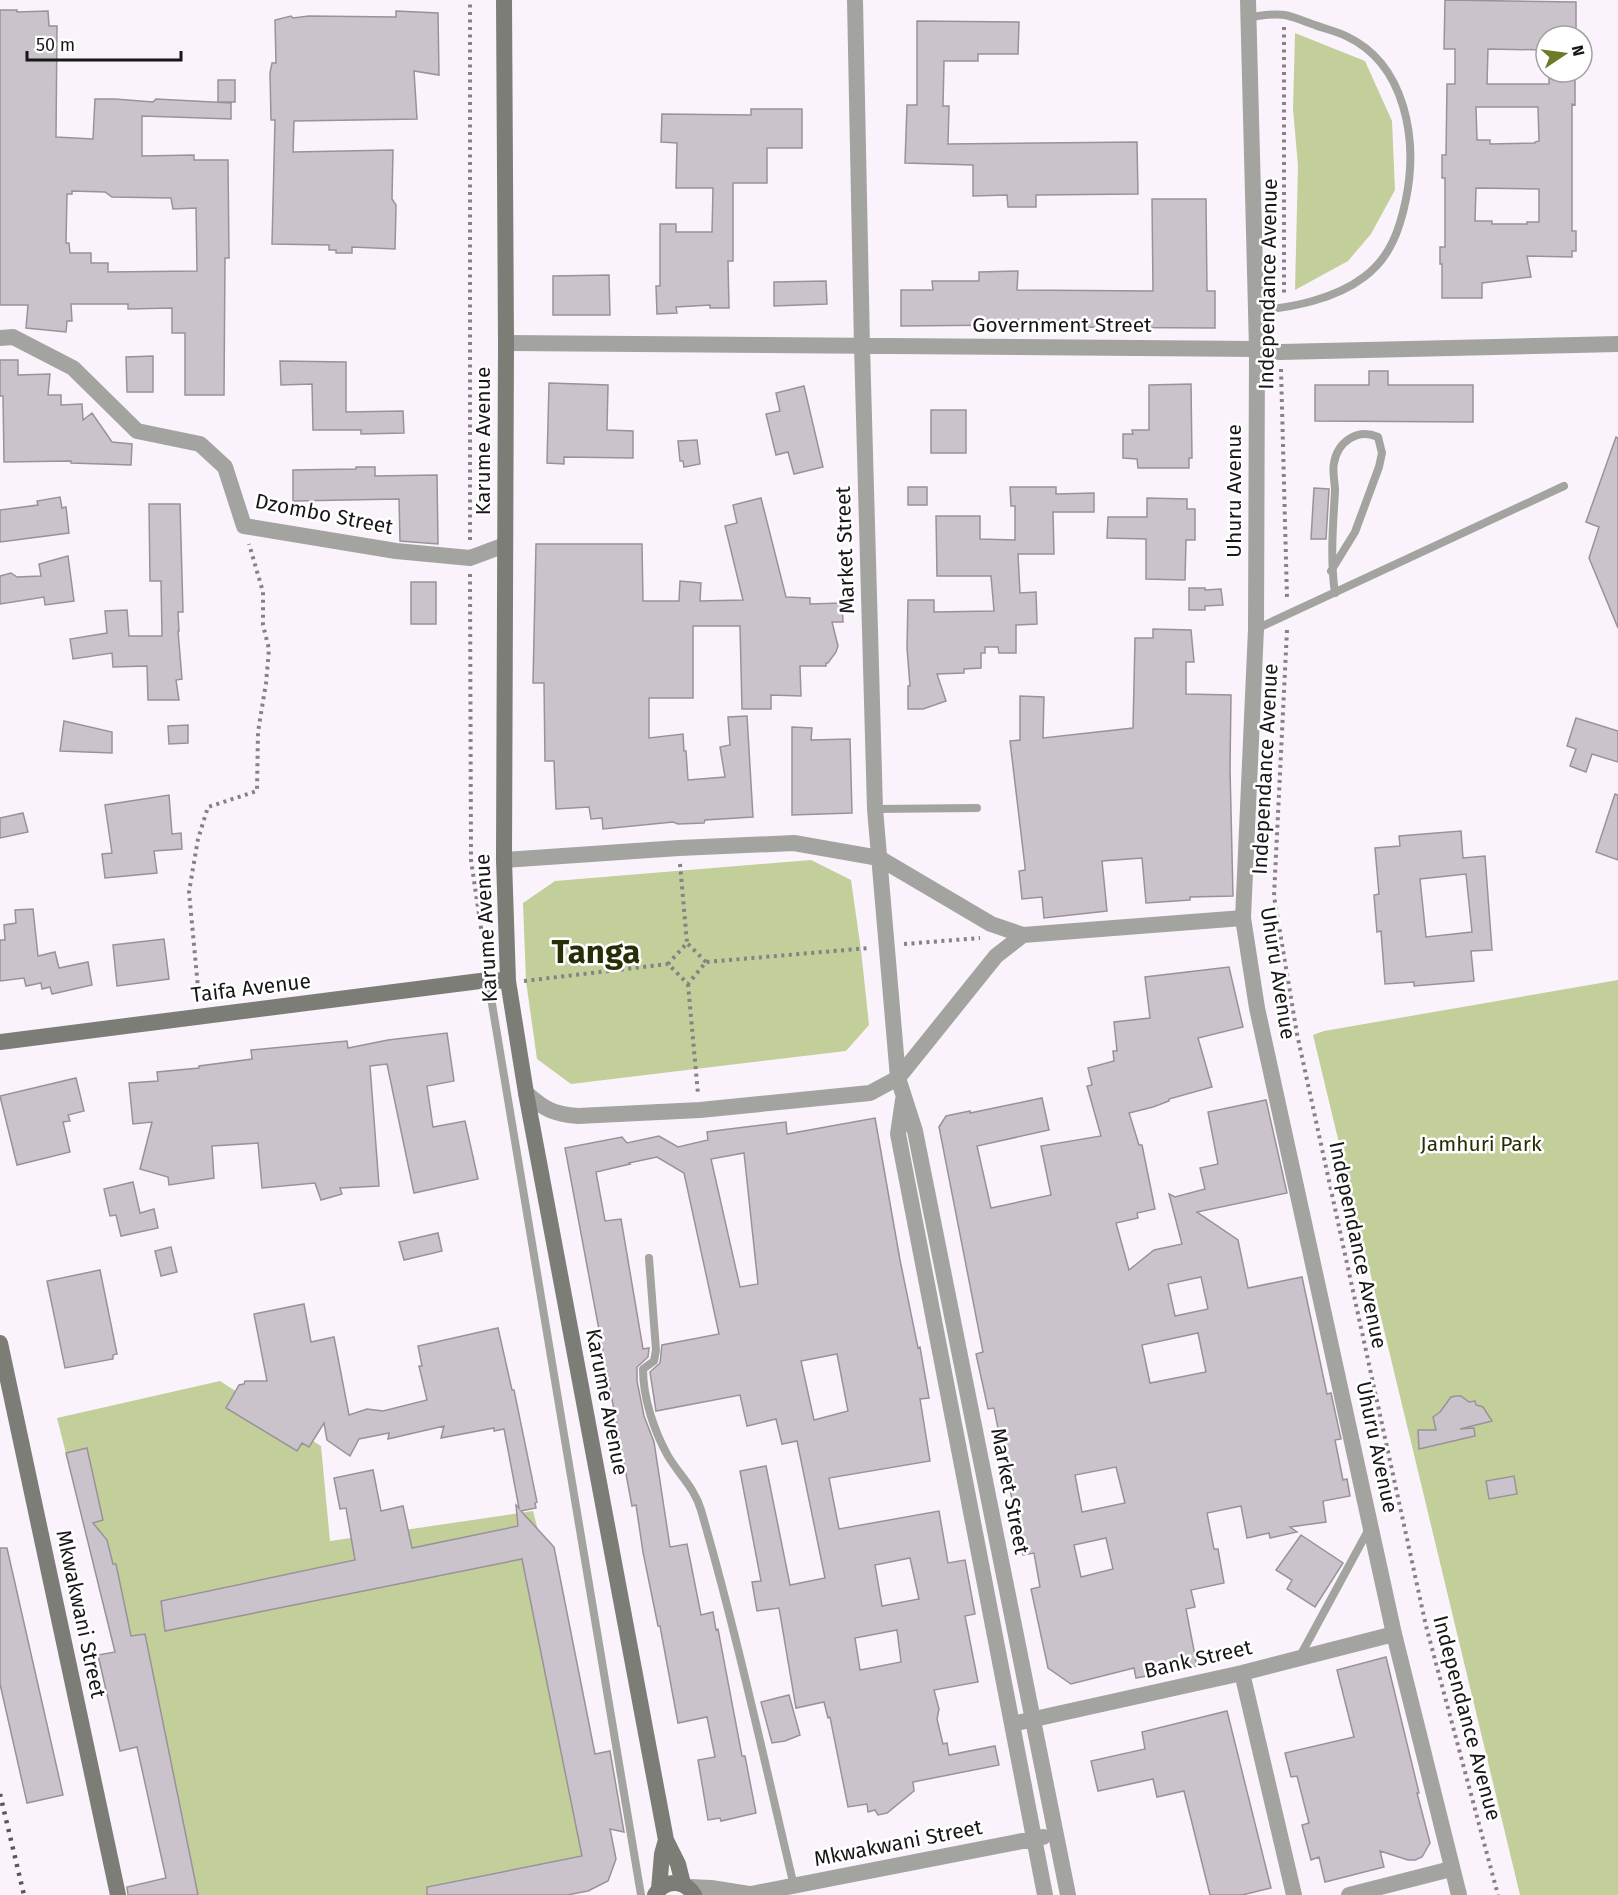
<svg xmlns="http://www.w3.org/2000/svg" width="1618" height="1895" font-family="'Fira Sans',sans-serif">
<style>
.green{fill:#c3cf9a}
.building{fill:#cbc3cb;stroke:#999299;stroke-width:1.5;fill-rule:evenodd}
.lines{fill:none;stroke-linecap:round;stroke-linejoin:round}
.path{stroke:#868186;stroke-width:4;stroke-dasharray:3 4.5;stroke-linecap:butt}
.service{stroke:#a3a4a0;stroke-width:8}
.minor{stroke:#a3a4a0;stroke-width:16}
.tertiary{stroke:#a3a4a0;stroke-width:16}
.secondary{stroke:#7c7d77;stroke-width:16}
.rail{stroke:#585458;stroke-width:4.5;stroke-dasharray:3 6;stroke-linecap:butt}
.labels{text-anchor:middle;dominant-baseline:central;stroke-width:5;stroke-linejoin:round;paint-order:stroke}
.street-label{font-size:21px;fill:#181618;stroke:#fff}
.park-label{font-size:21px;fill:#282e04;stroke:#fff}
.town-label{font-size:33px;font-weight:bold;fill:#282e06;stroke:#fff}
</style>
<rect width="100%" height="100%" fill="#fbf3fb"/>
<path class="green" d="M 1295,33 L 1365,61 L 1392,121 L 1395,190 L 1371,234 L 1348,261 L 1295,290 L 1298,166 L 1293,109 Z
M 811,860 L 851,880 L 861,950 L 869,1025 L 846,1051 L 571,1084 L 537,1059 L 526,981 L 523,903 L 555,881 Z
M 1618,980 L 1618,1895 L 1520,1895 L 1313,1035 L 1324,1031 Z
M 220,1381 L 321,1446 L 330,1541 L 533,1511 L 538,1530 L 554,1547 L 616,1859 L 608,1881 L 588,1891 L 567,1895 L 170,1895 L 116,1652 L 57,1418 Z"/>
<path class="building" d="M 1445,0 L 1576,2 L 1576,36 L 1546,36 L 1546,50 L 1488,49 L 1487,84 L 1549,84 L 1549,74 L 1565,74 L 1565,80 L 1575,80 L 1575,105 L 1572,104 L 1572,231 L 1576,231 L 1576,251 L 1572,251 L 1572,257 L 1527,256 L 1531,277 L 1482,283 L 1482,298 L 1442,298 L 1442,264 L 1440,264 L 1440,247 L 1445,247 L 1445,178 L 1442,178 L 1442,155 L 1446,155 L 1447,84 L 1455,84 L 1455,49 L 1444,49 ZM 1476,107 L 1538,107 L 1539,141 L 1535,142 L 1535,143 L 1490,144 L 1490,140 L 1477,140 ZM 1476,188 L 1539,189 L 1539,222 L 1527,222 L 1527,224 L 1492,224 L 1492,221 L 1475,221 Z
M 0,10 L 17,10 L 17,12 L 48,11 L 49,26 L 57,26 L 56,137 L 93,139 L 95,99 L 115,99 L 153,102 L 156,99 L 231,103 L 231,119 L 142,116 L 142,156 L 194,155 L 194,160 L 228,160 L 229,258 L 225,258 L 224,395 L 185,395 L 185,333 L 172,333 L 172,308 L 128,309 L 128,304 L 71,304 L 72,321 L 67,321 L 66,332 L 26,328 L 28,305 L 0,305 ZM 72,191 L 105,192 L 112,197 L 171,198 L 173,209 L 196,208 L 197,271 L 108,272 L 108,263 L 91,263 L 91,253 L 70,253 L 69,243 L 66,243 L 67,194 L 72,194 Z
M 396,11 L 438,13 L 439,75 L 414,71 L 417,119 L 294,121 L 293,152 L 393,150 L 392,199 L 396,205 L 395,249 L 352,247 L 352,253 L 336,253 L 336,250 L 329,250 L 329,245 L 272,244 L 275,120 L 271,120 L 270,73 L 272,63 L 276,63 L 275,20 L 291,16 L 293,18 L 309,16 L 396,17 Z
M 917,21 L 1019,22 L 1018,54 L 978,54 L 978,61 L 944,61 L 943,106 L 949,106 L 948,144 L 1137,142 L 1138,194 L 1036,195 L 1036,207 L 1008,207 L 1007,195 L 973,196 L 973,165 L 905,163 L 907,105 L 917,105 Z
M 218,80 L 235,80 L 235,102 L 218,102 Z
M 751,109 L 802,109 L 802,148 L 767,148 L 767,183 L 733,183 L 733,261 L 728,261 L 729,308 L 710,308 L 710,305 L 676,307 L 677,313 L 657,314 L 656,286 L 660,286 L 660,224 L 676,224 L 676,232 L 712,232 L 713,188 L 676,188 L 677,143 L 661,142 L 662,114 L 751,115 Z
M 1152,199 L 1206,199 L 1207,291 L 1215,291 L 1215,328 L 1041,327 L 1041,320 L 1004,320 L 1004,325 L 901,326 L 901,290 L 933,290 L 932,281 L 979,281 L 979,272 L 1018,271 L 1017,290 L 1153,291 Z
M 609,275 L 610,315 L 553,315 L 553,276 Z
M 826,281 L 827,304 L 774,306 L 774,282 Z
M 153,356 L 153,392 L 127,392 L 126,357 Z
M 0,360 L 18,360 L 18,375 L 50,374 L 48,395 L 61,395 L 61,405 L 82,404 L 83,420 L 92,413 L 112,442 L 132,444 L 131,465 L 71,463 L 71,461 L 4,462 L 3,396 L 0,396 Z
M 280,361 L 346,362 L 346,412 L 403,411 L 404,433 L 361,434 L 361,430 L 313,430 L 312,384 L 281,385 Z
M 1369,371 L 1388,371 L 1388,385 L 1473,385 L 1473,422 L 1315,421 L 1315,385 L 1369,385 Z
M 549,383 L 608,385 L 607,430 L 633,431 L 633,458 L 564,457 L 564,464 L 547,463 Z
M 1191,384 L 1192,458 L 1189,458 L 1189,468 L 1138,468 L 1137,459 L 1123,458 L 1123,434 L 1133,434 L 1132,430 L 1149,430 L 1149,385 Z
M 804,386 L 823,467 L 794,474 L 788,452 L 776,455 L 766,414 L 780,411 L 776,393 Z
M 931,410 L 966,410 L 966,453 L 931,453 Z
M 1616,437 L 1618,438 L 1618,628 L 1589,558 L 1599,527 L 1586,522 Z
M 697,440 L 700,464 L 684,467 L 683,461 L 680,461 L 678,441 Z
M 356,467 L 375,467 L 375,476 L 437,475 L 438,544 L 400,541 L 399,499 L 293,501 L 293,470 L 356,469 Z
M 908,487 L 927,487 L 927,505 L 908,505 Z
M 1010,487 L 1056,487 L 1056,494 L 1094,493 L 1094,512 L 1053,512 L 1054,554 L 1018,554 L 1020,593 L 1036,592 L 1037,624 L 1016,625 L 1016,653 L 999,653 L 998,647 L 985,647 L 985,653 L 981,653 L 981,668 L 964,669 L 964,673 L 937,674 L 946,701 L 923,709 L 908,709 L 908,686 L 910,686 L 907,648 L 908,600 L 934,600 L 934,612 L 994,611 L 991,576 L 937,576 L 936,516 L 980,516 L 980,539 L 1015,540 L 1015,506 L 1011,506 Z
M 1314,488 L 1329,489 L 1326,539 L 1311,539 Z
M 60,497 L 62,508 L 66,507 L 69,533 L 0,542 L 0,510 L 38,505 L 37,501 Z
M 761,498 L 786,597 L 810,598 L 810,604 L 842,603 L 843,622 L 832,622 L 838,646 L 836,652 L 828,663 L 826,663 L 826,666 L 800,666 L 801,696 L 771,695 L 771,709 L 742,709 L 740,626 L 693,626 L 693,698 L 649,698 L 649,738 L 683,734 L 684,751 L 686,751 L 688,780 L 725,777 L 720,747 L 730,745 L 728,717 L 747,716 L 753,817 L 705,820 L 704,823 L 678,824 L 673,822 L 603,829 L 602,818 L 591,819 L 589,807 L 556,809 L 554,761 L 545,761 L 544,683 L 533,683 L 536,544 L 642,544 L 643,601 L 679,601 L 680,581 L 701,583 L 700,601 L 743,600 L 725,526 L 737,523 L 733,505 Z
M 1147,498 L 1187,499 L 1187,509 L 1195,509 L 1195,540 L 1186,540 L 1185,580 L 1146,579 L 1146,539 L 1107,538 L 1108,517 L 1147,517 Z
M 149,504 L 180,504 L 183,612 L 178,612 L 179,631 L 178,631 L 182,679 L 176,680 L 179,700 L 148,700 L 147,666 L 113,667 L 112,653 L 73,659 L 70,639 L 107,633 L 105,611 L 127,610 L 129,636 L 162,636 L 161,581 L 150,581 Z
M 68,556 L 74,601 L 45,605 L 44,597 L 0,604 L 0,576 L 11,573 L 17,577 L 41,576 L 39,564 Z
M 411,582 L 436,582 L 436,624 L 411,624 Z
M 1189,588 L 1205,588 L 1205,590 L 1221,589 L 1223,605 L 1205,606 L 1205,610 L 1189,610 Z
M 1153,629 L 1191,630 L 1194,662 L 1186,662 L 1186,694 L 1231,695 L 1230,769 L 1233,896 L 1190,897 L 1190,900 L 1146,903 L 1142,858 L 1102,861 L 1107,911 L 1044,918 L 1042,897 L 1022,899 L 1019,871 L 1025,870 L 1025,867 L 1010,741 L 1020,740 L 1020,696 L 1044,697 L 1043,738 L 1133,728 L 1135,638 L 1153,638 Z
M 1576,718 L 1618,731 L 1618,762 L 1592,754 L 1586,772 L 1570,766 L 1576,749 L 1567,746 Z
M 64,721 L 112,732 L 112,753 L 60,751 Z
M 188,725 L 188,743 L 169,744 L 168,726 Z
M 792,727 L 812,728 L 811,740 L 850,739 L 852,813 L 792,815 Z
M 1615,794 L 1618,795 L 1618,860 L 1596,852 Z
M 169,795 L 172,834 L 181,833 L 182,849 L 154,851 L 157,873 L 105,878 L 102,854 L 112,853 L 105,805 Z
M 23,813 L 28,832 L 0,838 L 0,818 Z
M 1461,831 L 1463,858 L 1485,856 L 1492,950 L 1471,951 L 1474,981 L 1414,986 L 1414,982 L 1385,984 L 1381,931 L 1377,932 L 1374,895 L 1379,894 L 1375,848 L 1400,846 L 1399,836 ZM 1466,874 L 1472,932 L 1426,937 L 1420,879 Z
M 33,909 L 38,956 L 55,952 L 59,968 L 88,962 L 92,985 L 52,994 L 50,987 L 42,989 L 41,983 L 26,986 L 24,978 L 0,981 L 0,940 L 5,940 L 4,925 L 16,923 L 15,910 Z
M 164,939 L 169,979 L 117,986 L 113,945 Z
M 1229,967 L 1243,1027 L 1198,1038 L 1212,1087 L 1169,1099 L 1169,1101 L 1153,1107 L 1129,1113 L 1139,1145 L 1142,1145 L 1155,1209 L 1137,1213 L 1138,1218 L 1116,1223 L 1129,1270 L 1154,1250 L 1182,1244 L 1169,1194 L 1175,1197 L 1205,1189 L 1200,1168 L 1218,1164 L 1208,1112 L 1266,1100 L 1287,1193 L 1197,1212 L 1238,1240 L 1248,1288 L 1302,1277 L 1327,1394 L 1331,1393 L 1341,1439 L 1335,1440 L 1343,1480 L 1347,1479 L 1350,1496 L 1323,1501 L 1326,1522 L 1290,1527 L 1297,1532 L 1270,1538 L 1269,1533 L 1247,1538 L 1241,1506 L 1207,1513 L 1214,1549 L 1218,1549 L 1224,1583 L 1191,1590 L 1195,1607 L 1186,1609 L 1197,1666 L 1136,1678 L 1134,1668 L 1071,1684 L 1048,1668 L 1031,1589 L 1040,1587 L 1034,1553 L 1023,1555 L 994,1408 L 988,1409 L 976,1354 L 983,1352 L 939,1127 L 946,1116 L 970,1111 L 970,1113 L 1042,1098 L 1049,1130 L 977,1146 L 991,1208 L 1051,1195 L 1041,1146 L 1101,1136 L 1087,1086 L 1092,1085 L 1088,1068 L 1114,1061 L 1113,1051 L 1117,1051 L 1114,1022 L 1150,1018 L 1145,977 ZM 1201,1277 L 1208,1309 L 1175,1316 L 1168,1284 ZM 1198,1333 L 1206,1372 L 1150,1383 L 1142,1345 ZM 1116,1467 L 1125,1503 L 1082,1512 L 1075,1475 ZM 1106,1538 L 1113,1569 L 1081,1577 L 1074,1545 Z
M 447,1033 L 454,1081 L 427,1086 L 433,1127 L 465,1121 L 478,1179 L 414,1193 L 387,1064 L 370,1066 L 379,1186 L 340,1188 L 342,1194 L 321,1200 L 315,1183 L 262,1188 L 258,1143 L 212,1146 L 214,1178 L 169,1185 L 168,1177 L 140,1169 L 152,1122 L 133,1124 L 129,1083 L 158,1081 L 157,1072 L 199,1068 L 199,1066 L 252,1059 L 251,1050 L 347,1041 L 348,1048 L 388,1040 Z
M 76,1078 L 84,1111 L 68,1115 L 70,1121 L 63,1122 L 70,1152 L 17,1165 L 0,1096 Z
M 875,1118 L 900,1260 L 918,1348 L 920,1347 L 929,1398 L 920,1399 L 930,1461 L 829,1478 L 839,1529 L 939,1511 L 948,1563 L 965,1560 L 975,1614 L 965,1616 L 978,1682 L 934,1690 L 939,1709 L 937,1719 L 943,1744 L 947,1743 L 949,1755 L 995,1746 L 999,1765 L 913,1782 L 914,1791 L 887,1813 L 878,1815 L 875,1810 L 868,1812 L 867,1804 L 848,1807 L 830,1717 L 828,1718 L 824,1702 L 796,1708 L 779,1608 L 757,1611 L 752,1582 L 761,1581 L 740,1471 L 766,1466 L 790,1585 L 825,1578 L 797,1441 L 782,1444 L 776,1419 L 747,1426 L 740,1395 L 656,1411 L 650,1372 L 660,1363 L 662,1345 L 719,1334 L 684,1173 L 657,1157 L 629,1163 L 630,1164 L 596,1172 L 605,1221 L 621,1219 L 643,1349 L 649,1348 L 648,1357 L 637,1367 L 637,1381 L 644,1416 L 654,1442 L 670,1547 L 687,1544 L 701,1615 L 713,1612 L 716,1630 L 718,1629 L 742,1756 L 745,1756 L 756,1813 L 721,1821 L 720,1818 L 708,1820 L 698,1760 L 715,1757 L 707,1717 L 678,1723 L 660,1626 L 658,1626 L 643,1552 L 636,1505 L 632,1506 L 565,1148 L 622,1137 L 627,1143 L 659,1136 L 678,1147 L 708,1140 L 707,1132 L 721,1130 L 786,1122 L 787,1134 ZM 744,1153 L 758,1284 L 740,1287 L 711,1159 ZM 837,1354 L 848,1411 L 814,1420 L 801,1361 ZM 910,1558 L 919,1599 L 882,1606 L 875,1565 ZM 897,1630 L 901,1662 L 860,1670 L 855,1638 Z
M 133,1182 L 140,1213 L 154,1209 L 158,1228 L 121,1236 L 116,1215 L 110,1216 L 104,1189 Z
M 438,1233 L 442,1251 L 404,1260 L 399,1242 Z
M 171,1247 L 177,1272 L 161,1276 L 155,1251 Z
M 100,1270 L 117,1354 L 113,1355 L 113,1359 L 65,1368 L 47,1281 Z
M 304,1304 L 311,1342 L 334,1337 L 349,1415 L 367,1409 L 383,1411 L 427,1400 L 419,1366 L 422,1366 L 418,1346 L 498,1328 L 512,1390 L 514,1390 L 537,1502 L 535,1503 L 536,1508 L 521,1511 L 554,1547 L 595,1754 L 610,1751 L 624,1832 L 610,1829 L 616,1859 L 608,1881 L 588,1891 L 567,1895 L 427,1895 L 427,1887 L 582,1856 L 522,1559 L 165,1631 L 161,1601 L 355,1560 L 346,1508 L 340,1509 L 334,1478 L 373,1470 L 381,1511 L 403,1506 L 412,1548 L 518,1526 L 516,1505 L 519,1508 L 504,1429 L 494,1431 L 494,1428 L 441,1438 L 444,1426 L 388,1439 L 389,1433 L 359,1439 L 350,1456 L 327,1440 L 324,1423 L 309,1447 L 302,1443 L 297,1451 L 226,1408 L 239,1385 L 244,1384 L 245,1381 L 267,1381 L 254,1314 Z
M 1456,1396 L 1461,1396 L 1469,1402 L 1475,1401 L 1476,1405 L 1483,1407 L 1492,1421 L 1460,1429 L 1474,1428 L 1475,1436 L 1419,1449 L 1418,1430 L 1436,1430 L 1433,1417 L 1440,1412 L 1451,1397 Z
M 87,1448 L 103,1520 L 93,1523 L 107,1540 L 113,1564 L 116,1564 L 131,1636 L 145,1634 L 198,1895 L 128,1895 L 127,1887 L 166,1878 L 137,1747 L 120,1751 L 98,1655 L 115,1652 L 66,1453 Z
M 1514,1476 L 1517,1494 L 1489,1499 L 1486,1481 Z
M 1301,1535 L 1343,1563 L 1315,1607 L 1287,1589 L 1292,1580 L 1276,1570 Z
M 0,1548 L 7,1548 L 63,1795 L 27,1803 L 0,1684 Z
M 1386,1657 L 1419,1793 L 1417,1793 L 1430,1843 L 1422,1857 L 1415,1860 L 1408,1860 L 1380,1851 L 1384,1867 L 1325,1882 L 1319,1857 L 1311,1860 L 1302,1825 L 1309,1823 L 1297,1776 L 1291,1777 L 1285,1753 L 1354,1737 L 1337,1670 Z
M 789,1695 L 800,1735 L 785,1741 L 772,1743 L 761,1702 Z
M 1227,1711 L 1271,1888 L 1242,1895 L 1210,1895 L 1184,1791 L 1157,1797 L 1153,1779 L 1098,1791 L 1091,1761 L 1145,1749 L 1142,1732 Z"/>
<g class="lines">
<path class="path" d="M 1284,27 L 1284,293
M 1281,369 L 1287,599
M 470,540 L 470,0
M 470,574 L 471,860 L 486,962
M 1287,630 L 1274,896 L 1297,1034 L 1426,1626 L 1498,1895
M 680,864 L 687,943
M 904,944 L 980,938
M 706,962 L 687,943 L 668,964 L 688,984 L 706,962 L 869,948
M 524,981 L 668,964
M 688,984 L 698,1094
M 199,998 L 189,892 L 198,839 L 208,807 L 257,791 L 258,732 L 266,683 L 269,649 L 263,625 L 263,592 L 249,544"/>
<path class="service" d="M 1249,17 C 1260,16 1274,13 1285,15 C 1295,17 1306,22 1315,25 C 1325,29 1336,31 1346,36 C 1406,64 1418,140 1406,199 C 1400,229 1390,258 1364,277 C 1335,299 1292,308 1257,310
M 1331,571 L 1355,532 L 1379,467 L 1382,453 L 1378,437 C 1358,428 1338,441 1334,463 C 1332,471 1335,482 1335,491 C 1333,525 1330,559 1335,593
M 1256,629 L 1564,486
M 875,809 L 977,808
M 488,980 L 641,1895
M 649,1258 L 656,1350 L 654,1361 L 643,1369 C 643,1398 654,1431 668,1456 C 680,1476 694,1487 701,1510 C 737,1634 764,1760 794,1886
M 1299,1658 L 1370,1527"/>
<path class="minor" d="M 855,0 L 862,346 L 875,809 L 898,1078 L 915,1131 L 1068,1895
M 0,338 L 13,337 L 73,368 L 137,431 L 200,444 L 225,467 L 244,526 L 396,551 L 470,558 L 505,545
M 506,343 L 1257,349 L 1280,352 L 1618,344
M 504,860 L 679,848 L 794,843 L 879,858 L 991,924 L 1023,935 L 1243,918
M 526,1093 C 544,1109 553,1114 578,1116 L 700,1110 L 870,1093 L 898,1078 L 996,956 L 1023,935
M 903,1100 L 898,1134 L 1045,1895
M 1242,1673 L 1294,1895
M 1021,1722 L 1242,1673 L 1394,1634
M 689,1887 L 711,1888 L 749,1894
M 746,1895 L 1043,1837
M 1349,1895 L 1451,1869"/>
<path class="tertiary" d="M 1248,0 L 1257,349 L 1256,629 L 1243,918 L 1257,1008 L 1394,1634 L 1459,1895"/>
<path class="secondary" d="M 504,0 L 506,343 L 504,860 L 508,981 L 526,1093 L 666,1840 L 678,1864 L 683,1884
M 0,1042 L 488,980 L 508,981
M 0,1343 L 118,1895
M 659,1889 L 662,1854 L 666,1840
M 655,1895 C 665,1879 684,1879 694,1895"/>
<path class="rail" d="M 0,1794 L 24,1895"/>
</g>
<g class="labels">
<g class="street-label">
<text transform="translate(1268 284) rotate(-89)">Independance Avenue</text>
<text x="1062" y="325">Government Street</text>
<text transform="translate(483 441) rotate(-90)">Karume Avenue</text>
<text transform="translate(1234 491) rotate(-90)">Uhuru Avenue</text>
<text transform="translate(324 514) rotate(11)">Dzombo Street</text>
<text transform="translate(845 550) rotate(-92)">Market Street</text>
<text transform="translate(1265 769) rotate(-87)">Independance Avenue</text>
<text transform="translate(486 928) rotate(-93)">Karume Avenue</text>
<text transform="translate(1278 973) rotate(81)">Uhuru Avenue</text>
<text transform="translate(251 988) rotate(-7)">Taifa Avenue</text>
<text transform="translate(1358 1245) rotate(78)">Independance Avenue</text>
<text transform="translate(607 1402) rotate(79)">Karume Avenue</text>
<text transform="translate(1377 1447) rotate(78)">Uhuru Avenue</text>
<text transform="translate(1010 1491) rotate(79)">Market Street</text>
<text transform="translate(81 1614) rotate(78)">Mkwakwani Street</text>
<text transform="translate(1198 1659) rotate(-13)">Bank Street</text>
<text transform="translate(1467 1718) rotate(75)">Independance Avenue</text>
<text transform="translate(898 1843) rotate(-11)">Mkwakwani Street</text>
</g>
<g class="park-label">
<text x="1481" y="1144">Jamhuri Park</text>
</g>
<g class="town-label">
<text x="596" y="952">Tanga</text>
</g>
</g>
<g transform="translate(1564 54) rotate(77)"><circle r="28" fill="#ffffff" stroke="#a3a2a3" stroke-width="1.5"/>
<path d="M0-4.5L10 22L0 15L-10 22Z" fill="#6d7a27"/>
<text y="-9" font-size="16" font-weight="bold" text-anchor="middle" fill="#181618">N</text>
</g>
<path d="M27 51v9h154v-9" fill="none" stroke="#181618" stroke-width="3"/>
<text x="36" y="51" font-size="18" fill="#181618" stroke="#ffffff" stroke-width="4.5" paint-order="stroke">50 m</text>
</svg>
